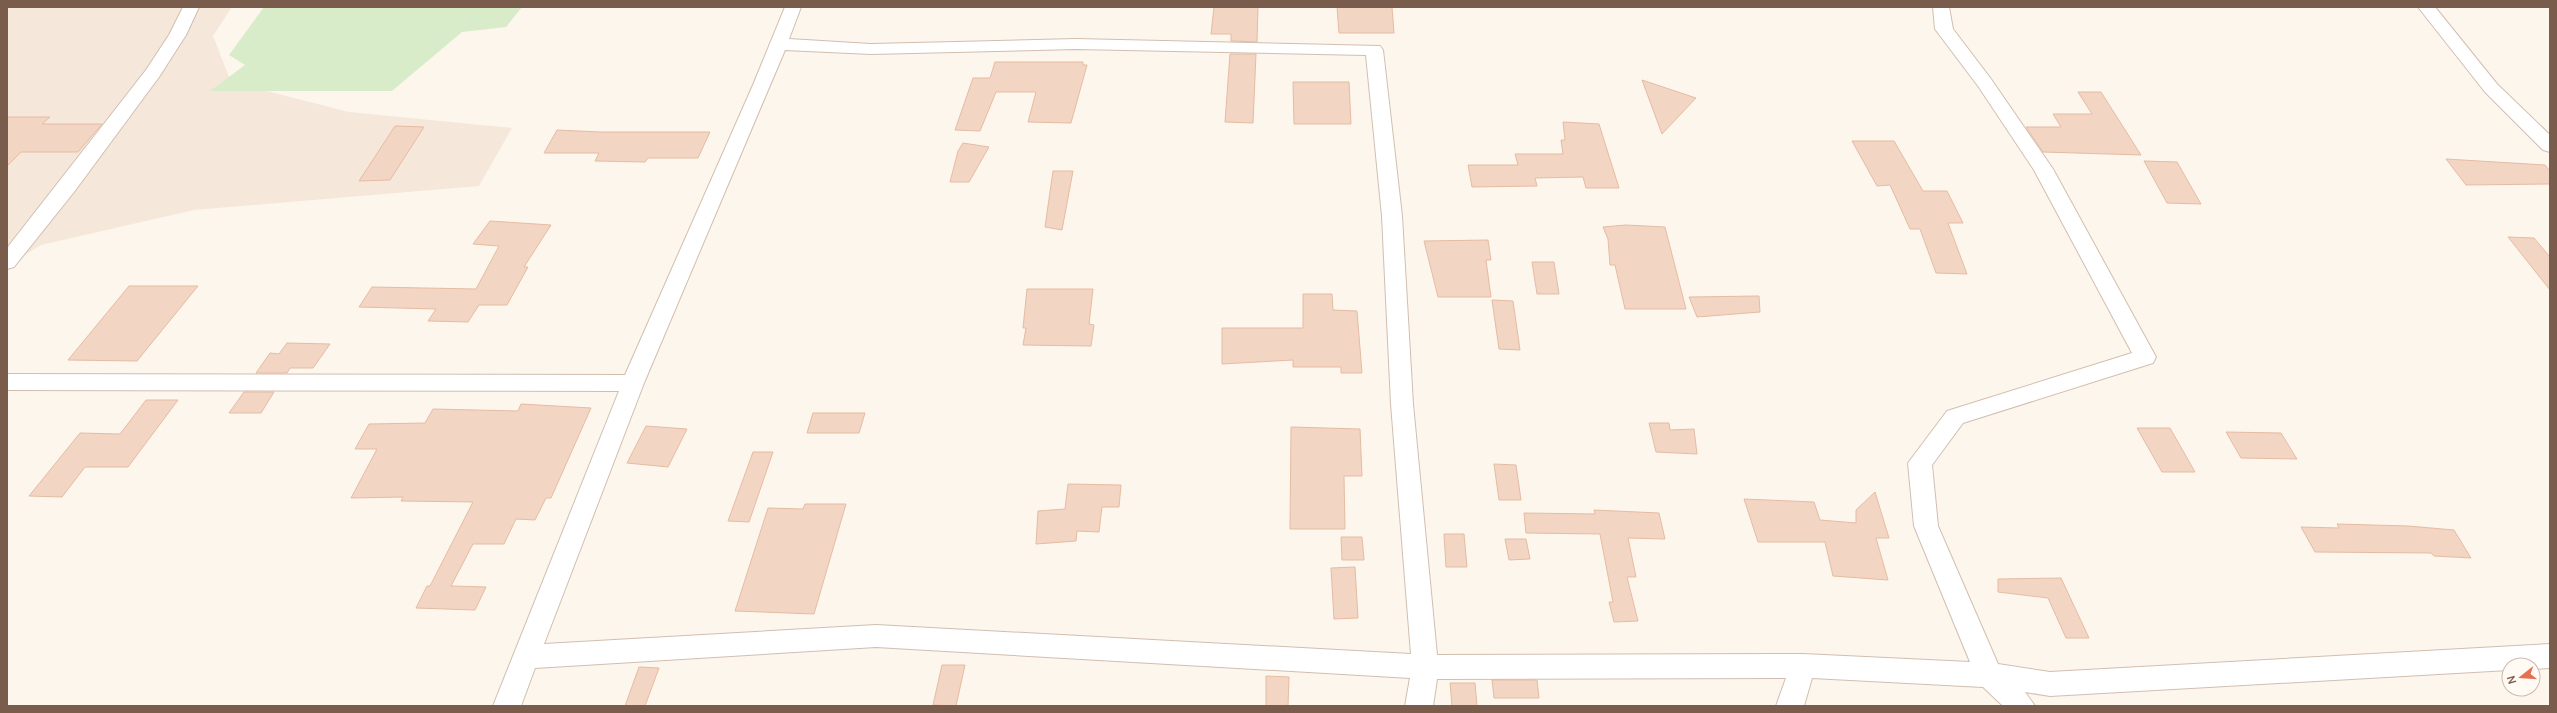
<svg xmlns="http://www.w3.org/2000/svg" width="2557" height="713" font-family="Manrope,sans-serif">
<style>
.residential{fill:#f5e8da}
.green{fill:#d8ecc9}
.building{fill:#f3d5c3;stroke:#e6bba3}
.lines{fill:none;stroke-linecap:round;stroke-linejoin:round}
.street-casing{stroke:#d1beb0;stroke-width:2}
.street{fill:#fff;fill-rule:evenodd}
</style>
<rect width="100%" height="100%" fill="#fdf6ec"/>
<path class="residential" d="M 7,7 L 232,7 L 213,36 L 231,82 L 349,112 L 512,128 L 479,186 L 194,210 L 41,245 L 7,266 Z"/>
<path class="green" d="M 264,7 L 522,7 L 506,27 L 462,32 L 392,91 L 210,91 L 245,65 L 229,55 Z"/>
<path class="building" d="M 1214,7 L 1258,7 L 1257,42 L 1231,41 L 1231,34 L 1211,34 Z
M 1337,7 L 1392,7 L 1394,33 L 1339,33 Z
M 1230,54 L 1256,54 L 1253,123 L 1225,122 Z
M 995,62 L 1083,62 L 1083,65 L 1087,65 L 1071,123 L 1028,122 L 1036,92 L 996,92 L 980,131 L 955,130 L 973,78 L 990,78 Z
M 1642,80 L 1696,98 L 1662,134 Z
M 1293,82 L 1349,82 L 1351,124 L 1294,124 Z
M 2078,92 L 2101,92 L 2141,155 L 2043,152 L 2026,127 L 2061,127 L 2053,114 L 2092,114 Z
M 7,117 L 50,117 L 42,124 L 102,124 L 78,152 L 21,152 L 7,166 Z
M 1563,122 L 1599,124 L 1619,188 L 1586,188 L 1583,177 L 1535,178 L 1537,186 L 1472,187 L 1468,165 L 1518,165 L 1515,154 L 1563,154 L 1561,140 L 1565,140 Z
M 395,126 L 424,127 L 390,180 L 359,181 Z
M 557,130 L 600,132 L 710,132 L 698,158 L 648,158 L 645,162 L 595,161 L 599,153 L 544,153 Z
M 1852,141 L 1894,141 L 1923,191 L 1947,191 L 1963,223 L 1948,223 L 1967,274 L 1936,273 L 1920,229 L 1910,229 L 1890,185 L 1877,186 Z
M 963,143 L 989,147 L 969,182 L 950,182 L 958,151 Z
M 2446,159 L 2545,165 L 2550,171 L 2550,184 L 2466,185 Z
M 2144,161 L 2177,162 L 2201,204 L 2167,203 Z
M 1053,171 L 1073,171 L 1062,230 L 1045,227 Z
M 490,221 L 551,225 L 524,267 L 528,267 L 507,305 L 479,305 L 468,322 L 428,321 L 436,309 L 359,307 L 372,287 L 476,289 L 499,246 L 473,244 Z
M 1626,225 L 1665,227 L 1686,309 L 1625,309 L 1615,265 L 1610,265 L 1608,239 L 1603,227 Z
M 2508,237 L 2534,238 L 2550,257 L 2550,290 Z
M 1488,240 L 1491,260 L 1486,260 L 1491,297 L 1438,297 L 1424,241 Z
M 1532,262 L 1554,262 L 1559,294 L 1537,294 Z
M 129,286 L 198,286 L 137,361 L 68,360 Z
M 1027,289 L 1093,289 L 1089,324 L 1094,325 L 1091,346 L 1023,345 L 1026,328 L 1023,328 Z
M 1303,294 L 1332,294 L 1333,310 L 1357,311 L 1362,373 L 1341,373 L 1341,367 L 1293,367 L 1293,360 L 1222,364 L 1222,328 L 1303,328 Z
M 1759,296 L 1760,312 L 1697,317 L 1689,297 Z
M 1492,300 L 1513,301 L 1520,350 L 1499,349 Z
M 287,343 L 330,344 L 313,368 L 290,368 L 287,373 L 256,373 L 270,353 L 279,354 Z
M 244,392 L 274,392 L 261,413 L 229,413 Z
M 146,400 L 178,400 L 128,467 L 85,467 L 62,497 L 29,496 L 80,433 L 120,434 Z
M 521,404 L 591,408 L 551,498 L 546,498 L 535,520 L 516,519 L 504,544 L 473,544 L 451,586 L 486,587 L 475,610 L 416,608 L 427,586 L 430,586 L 473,502 L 401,501 L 403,497 L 351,498 L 377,449 L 355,449 L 369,424 L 425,423 L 433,409 L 518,411 Z
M 813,413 L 865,413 L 859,433 L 807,433 Z
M 1649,423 L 1669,423 L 1670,430 L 1694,429 L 1697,454 L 1656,452 Z
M 646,426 L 687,429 L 668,467 L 627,463 Z
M 1291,427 L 1360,429 L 1362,476 L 1344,476 L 1345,529 L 1290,529 Z
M 2137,428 L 2170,428 L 2195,472 L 2162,472 Z
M 2226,432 L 2281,433 L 2297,459 L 2241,458 Z
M 753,452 L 773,452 L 749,522 L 728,521 Z
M 1494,464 L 1516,465 L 1521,500 L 1499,500 Z
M 1068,484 L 1121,485 L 1119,507 L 1102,507 L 1099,532 L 1077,531 L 1076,541 L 1036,544 L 1038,511 L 1065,509 Z
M 1875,492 L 1889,538 L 1876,538 L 1888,580 L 1833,576 L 1825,542 L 1758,542 L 1744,499 L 1814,502 L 1820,520 L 1856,523 L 1856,510 Z
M 805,504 L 846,504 L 814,614 L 735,611 L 768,508 L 803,509 Z
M 1594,510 L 1659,513 L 1665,539 L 1628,538 L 1636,577 L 1627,577 L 1638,621 L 1614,622 L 1609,602 L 1613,602 L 1600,534 L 1526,533 L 1524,513 L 1595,514 Z
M 2337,524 L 2408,526 L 2454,530 L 2471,558 L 2434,556 L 2431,553 L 2315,552 L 2301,527 L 2339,528 Z
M 1444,534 L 1464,534 L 1467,567 L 1446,567 Z
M 1341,537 L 1362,537 L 1364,560 L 1342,560 Z
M 1505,539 L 1526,539 L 1530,559 L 1509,560 Z
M 1355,567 L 1358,618 L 1334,619 L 1331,568 Z
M 2061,578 L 2089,638 L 2066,638 L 2048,598 L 1998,592 L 1998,579 Z
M 942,665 L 965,665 L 956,706 L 933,705 Z
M 639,667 L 659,668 L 645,706 L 625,706 Z
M 1266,676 L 1289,677 L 1288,706 L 1266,706 Z
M 1492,680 L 1537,680 L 1539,698 L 1494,698 Z
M 1450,683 L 1475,683 L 1477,706 L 1452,706 Z"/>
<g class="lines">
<defs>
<path id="street" d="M 183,7 L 199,7 L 186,35 L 159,77 L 74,192 L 14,267 L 7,269 L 7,248 L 146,70 L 169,35 Z
M 785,7 L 801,7 L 789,39 L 871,44 L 1076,39 L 1380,46 L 1383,50 L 1402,216 L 1413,404 L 1437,655 L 1803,654 L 1970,662 L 1914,526 L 1908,463 L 1947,411 L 2132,353 L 2034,170 L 1978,86 L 1935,29 L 1933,7 L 1949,7 L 1953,29 L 1991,79 L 2053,169 L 2156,357 L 2153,363 L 1963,423 L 1932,465 L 1938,526 L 1998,664 L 2050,672 L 2550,644 L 2550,668 L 2533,669 L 2533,665 L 2509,665 L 2509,670 L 2050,696 L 2025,692 L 2035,706 L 2003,706 L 1983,687 L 1812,678 L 1804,706 L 1776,706 L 1786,678 L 1437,679 L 1433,706 L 1405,706 L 1410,678 L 876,647 L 535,668 L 521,706 L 493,706 L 619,391 L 7,390 L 7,374 L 625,375 L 753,85 ZM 1076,49 L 1366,55 L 1382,216 L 1391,404 L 1411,654 L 876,625 L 544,644 L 644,383 L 785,50 L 871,54 Z
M 2418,7 L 2435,7 L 2497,84 L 2550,135 L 2550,152 L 2543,150 L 2485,92 Z"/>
</defs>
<use href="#street" class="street-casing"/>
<use href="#street" class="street"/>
</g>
<rect width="2557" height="713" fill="none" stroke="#7a5c4d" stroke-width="16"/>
<g transform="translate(2521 677) rotate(253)"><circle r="19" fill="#fffaf3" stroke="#cabbb1"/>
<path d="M0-3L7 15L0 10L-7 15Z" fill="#e76f51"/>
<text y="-6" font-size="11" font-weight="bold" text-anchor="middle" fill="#7a5c4d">N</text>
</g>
</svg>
